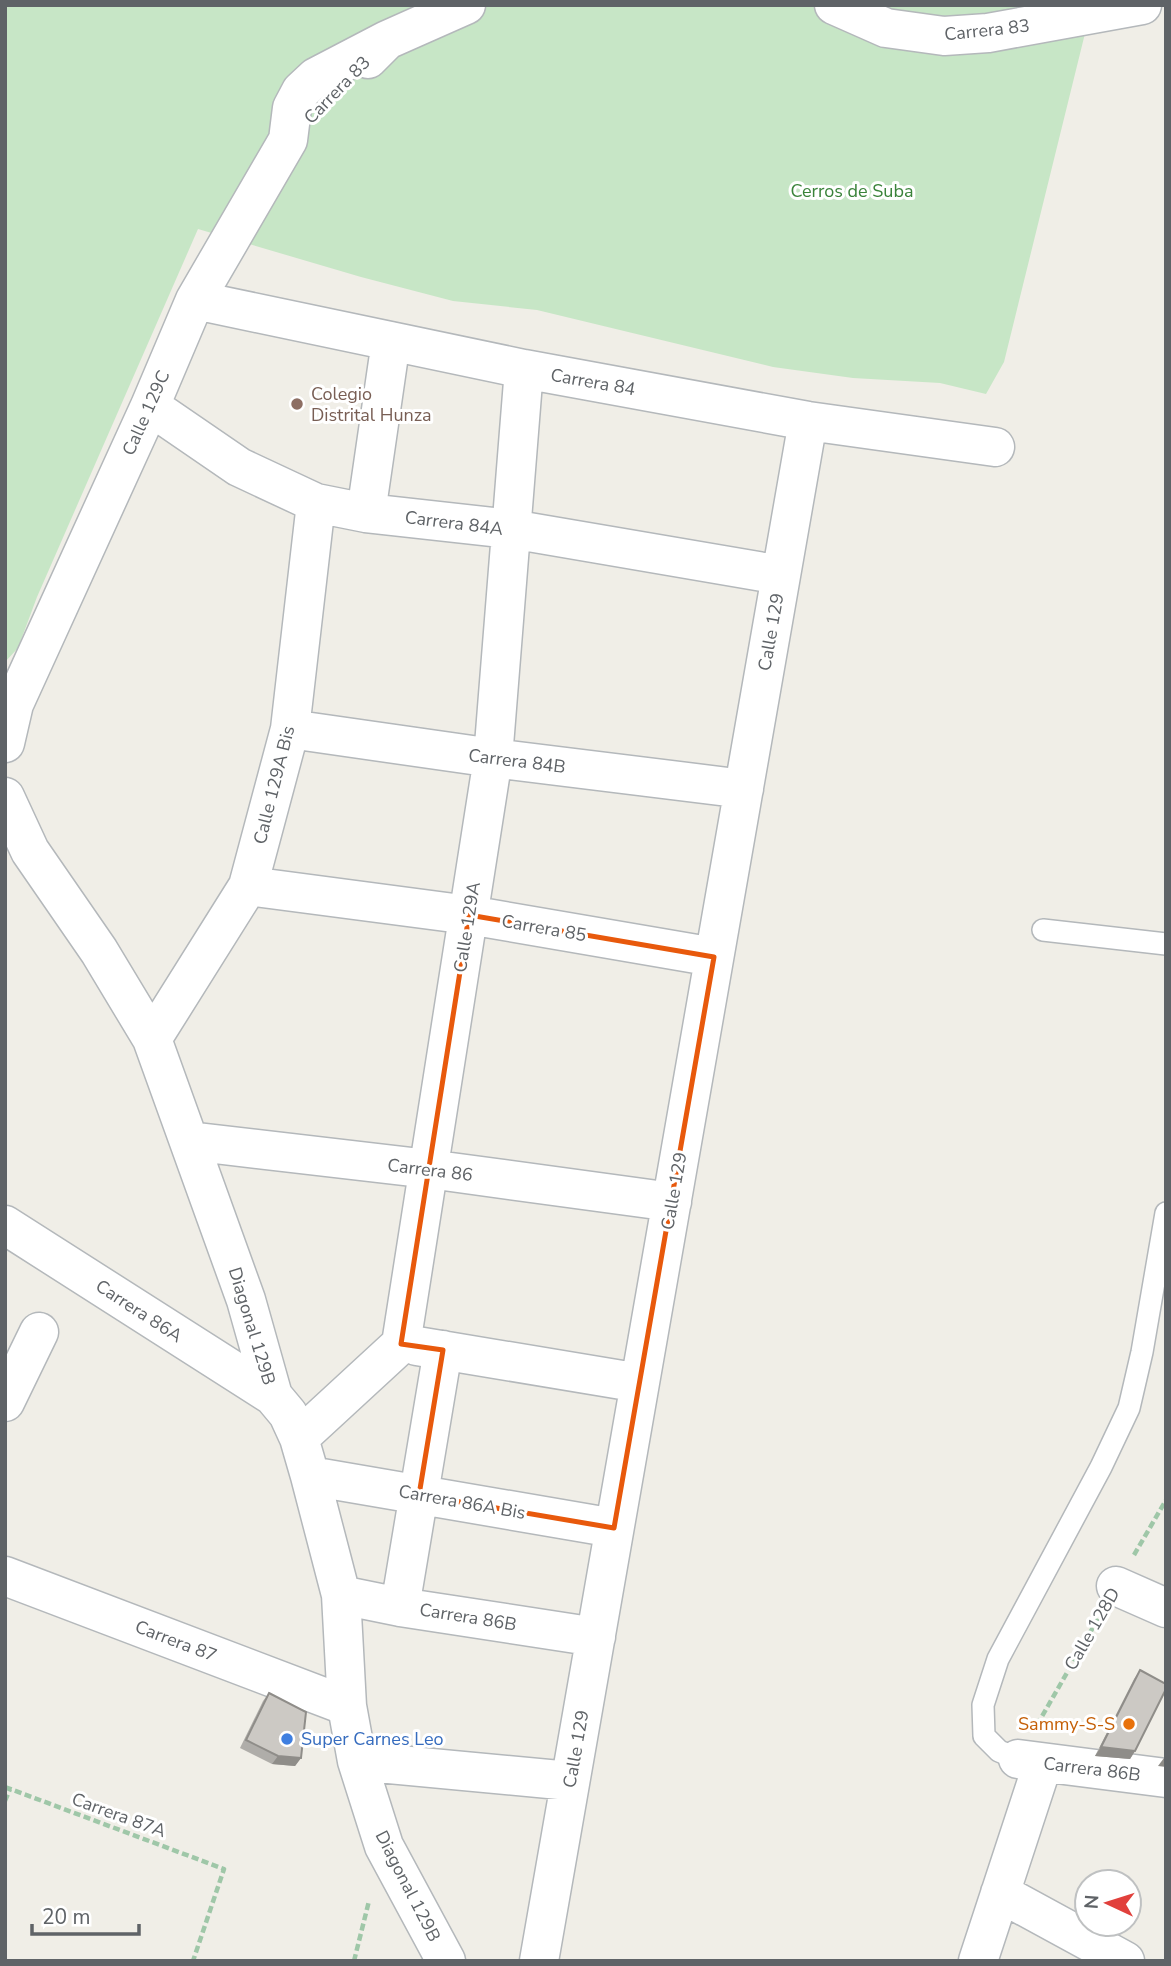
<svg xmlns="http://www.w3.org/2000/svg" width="1171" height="1966" font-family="'Nunito Sans',sans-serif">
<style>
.green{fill:#c7e6c6}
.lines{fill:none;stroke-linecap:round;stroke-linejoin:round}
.lane-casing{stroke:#b4b8bb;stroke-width:24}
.street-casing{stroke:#b4b8bb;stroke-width:41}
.path{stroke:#9fc7a8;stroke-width:4.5;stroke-dasharray:7 3.5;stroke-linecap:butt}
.lane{stroke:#fff;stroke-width:21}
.street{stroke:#fff;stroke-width:38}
.wall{fill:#afada9}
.shaded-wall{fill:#8f8d89}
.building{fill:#ccc9c4;stroke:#8f8d89;stroke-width:2}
.marked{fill:none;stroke:#e8590c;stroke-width:5;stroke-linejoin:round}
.education-dot{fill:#8d6e63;stroke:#fff;stroke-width:2.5}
.food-dot{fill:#e8710a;stroke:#fff;stroke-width:2.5}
.shop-dot{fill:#3f7fe0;stroke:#fff;stroke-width:2.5}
.labels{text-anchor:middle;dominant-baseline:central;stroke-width:6;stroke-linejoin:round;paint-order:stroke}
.street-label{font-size:18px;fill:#5f6367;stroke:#fff}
.park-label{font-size:18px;fill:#3a833a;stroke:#fff}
.education-label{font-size:18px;fill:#785e54;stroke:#fff;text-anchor:start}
.food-label{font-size:18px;fill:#c56008;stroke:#fff;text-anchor:end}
.shop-label{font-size:18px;fill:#366cbe;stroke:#fff;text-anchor:start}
</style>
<rect width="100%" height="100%" fill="#f0eee7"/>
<path class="green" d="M 5,5 L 1092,5 L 1004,362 L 986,394 L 940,383 L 853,378 L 773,367 L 537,310 L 453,301 L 361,277 L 198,229 L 37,597 L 18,648 L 5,662 Z"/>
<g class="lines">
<defs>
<path id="lane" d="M 1043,930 L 1166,944
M 1018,1759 L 999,1751 L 984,1736 L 983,1705 L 998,1659 L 1101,1467 L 1129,1408 L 1142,1352 L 1166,1213"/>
<path id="street" d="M 834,5 L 886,28 L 944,36 L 988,33 L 1142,5
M 368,59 L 387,40 L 466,5
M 195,300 L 524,369 L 808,421 L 995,447
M 150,406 L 239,467 L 316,503 L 366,513 L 511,529 L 781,575
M 366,513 L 391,341
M 290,729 L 493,758 L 744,789
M 5,743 L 14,704 L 150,406 L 195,300 L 288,140 L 292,108 L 301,91 L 316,77 L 387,40
M 5,797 L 30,851 L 99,951 L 152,1039 L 246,1300 L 273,1396 L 288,1414 L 299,1438 L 310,1476 L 341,1595 L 347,1706 L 357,1761 L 384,1846 L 446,1961
M 248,886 L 469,915 L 714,957
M 152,1039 L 248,886 L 290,729 L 316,503
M 189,1141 L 429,1169 L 672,1202
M 5,1225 L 273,1396
M 417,1346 L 640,1383
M 5,1402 L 39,1332
M 299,1438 L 401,1344 L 493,758 L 524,369
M 310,1476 L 614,1528
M 5,1576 L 347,1706
M 1116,1586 L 1166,1608
M 341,1595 L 400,1607 L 596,1637
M 400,1607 L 443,1350
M 1018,1759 L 1166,1778
M 357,1761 L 570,1781
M 1000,1893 L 1125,1961
M 539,1961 L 808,421
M 978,1961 L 1043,1763"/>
</defs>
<use href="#lane" class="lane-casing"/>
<use href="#street" class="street-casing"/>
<path class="path" d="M 1134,1555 L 1166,1500
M 1037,1725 L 1099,1617
M 5,1787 L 224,1869 L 193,1961
M 5,1801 L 10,1789
M 354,1961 L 369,1901"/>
<use href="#lane" class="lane"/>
<use href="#street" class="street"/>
</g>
<path class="wall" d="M 1140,1670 L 1135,1751 L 1130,1759 L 1095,1756 L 1134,1679 Z
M 269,1693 L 301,1758 L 295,1766 L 272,1764 L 240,1748 L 263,1701 Z"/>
<path class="shaded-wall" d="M 1101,1747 L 1135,1751 L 1130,1759 L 1095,1756 Z
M 278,1756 L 301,1758 L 295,1766 L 272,1764 Z
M 1164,1758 L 1166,1758 L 1166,1767 L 1158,1766 Z"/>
<path class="building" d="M 1140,1670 L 1166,1684 L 1166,1689 L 1135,1751 L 1101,1747 Z
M 269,1693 L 306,1712 L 301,1758 L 278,1756 L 246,1740 Z"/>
<path class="marked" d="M 469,915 L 714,957 L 614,1528 L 419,1495 L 443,1350 L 401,1344 Z"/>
<circle class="education-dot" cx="297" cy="404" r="7"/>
<circle class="food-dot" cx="1129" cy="1724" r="7"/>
<circle class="shop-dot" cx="287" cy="1739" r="7"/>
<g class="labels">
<g class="street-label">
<text transform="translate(987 30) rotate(-6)">Carrera 83</text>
<text transform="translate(337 90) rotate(-46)">Carrera 83</text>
<text transform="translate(593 382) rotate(10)">Carrera 84</text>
<text transform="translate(146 413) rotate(-66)">Calle 129C</text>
<text transform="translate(454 523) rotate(7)">Carrera 84A</text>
<text transform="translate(771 632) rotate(-80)">Calle 129</text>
<text transform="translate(517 761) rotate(7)">Carrera 84B</text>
<text transform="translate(274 785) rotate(-76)">Calle 129A Bis</text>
<text transform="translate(467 927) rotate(-81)">Calle 129A</text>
<text transform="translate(544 928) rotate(10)">Carrera 85</text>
<text transform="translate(430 1170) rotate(7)">Carrera 86</text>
<text transform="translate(674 1191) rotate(-80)">Calle 129</text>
<text transform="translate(139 1311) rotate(33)">Carrera 86A</text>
<text transform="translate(252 1326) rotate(73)">Diagonal 129B</text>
<text transform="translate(462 1502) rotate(10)">Carrera 86A Bis</text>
<text transform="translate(468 1617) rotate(9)">Carrera 86B</text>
<text transform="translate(1092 1629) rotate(-60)">Calle 128D</text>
<text transform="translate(176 1641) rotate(21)">Carrera 87</text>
<text transform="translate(576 1749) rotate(-80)">Calle 129</text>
<text transform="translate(1092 1769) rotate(7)">Carrera 86B</text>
<text transform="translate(119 1815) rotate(20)">Carrera 87A</text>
<text transform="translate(408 1886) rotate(63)">Diagonal 129B</text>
</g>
<g class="park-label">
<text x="852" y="191">Cerros de Suba</text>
</g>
<g class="education-label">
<text x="311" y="394">Colegio<tspan x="311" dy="21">Distrital Hunza</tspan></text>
</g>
<g class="food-label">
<text x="1115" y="1724">Sammy-S-S</text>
</g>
<g class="shop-label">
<text x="301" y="1739">Super Carnes Leo</text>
</g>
</g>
<rect width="1171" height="1966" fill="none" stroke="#5f6367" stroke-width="14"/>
<g transform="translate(1108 1903) rotate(274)"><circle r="33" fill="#ffffff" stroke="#bfc1c2" stroke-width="2"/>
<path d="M0-5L12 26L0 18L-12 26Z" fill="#e1403c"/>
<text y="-10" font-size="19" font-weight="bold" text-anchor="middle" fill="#5f6367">N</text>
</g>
<path d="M32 1924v10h107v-10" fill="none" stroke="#5f6367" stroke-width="3.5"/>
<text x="42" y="1924" font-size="21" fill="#5f6367" stroke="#ffffff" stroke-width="5" paint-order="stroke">20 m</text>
</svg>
